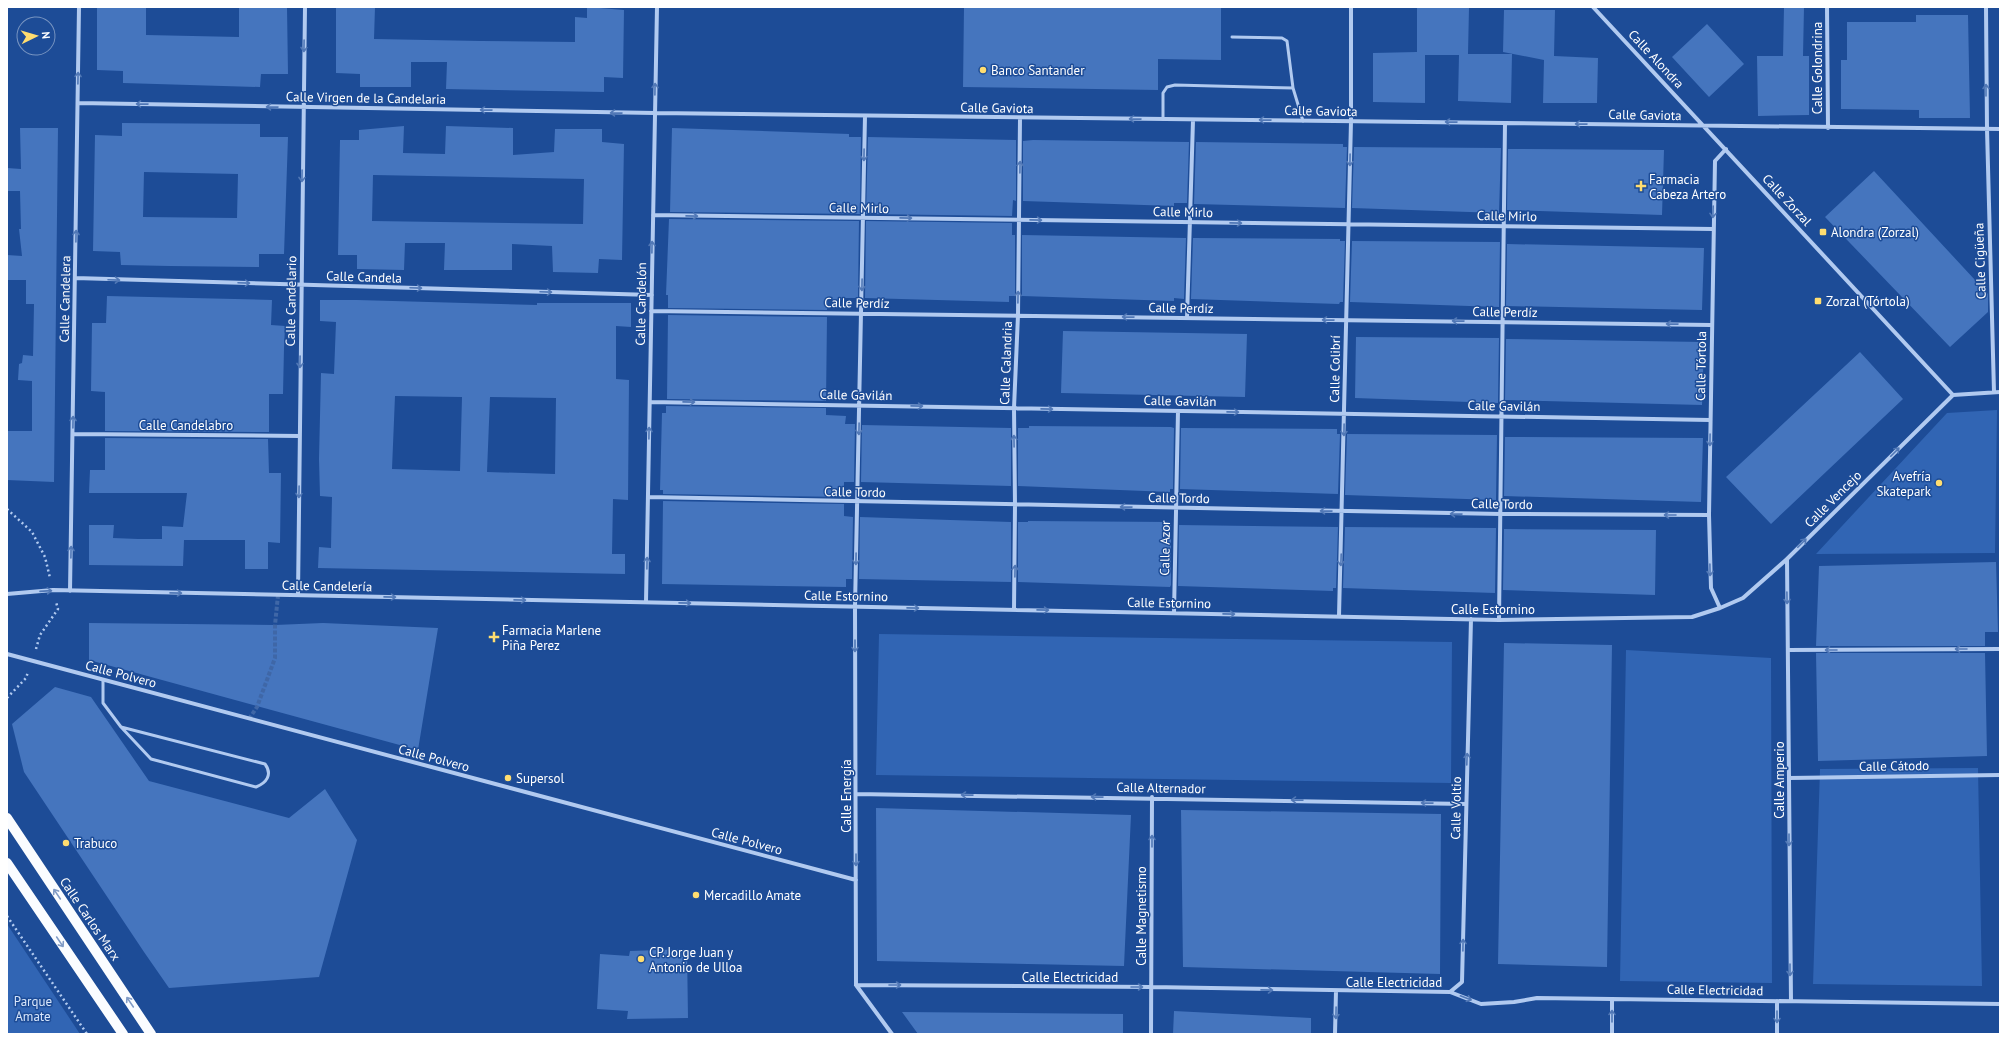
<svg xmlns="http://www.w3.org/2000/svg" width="2007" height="1041" font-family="'PT Sans',sans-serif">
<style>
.green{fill:#3165b4}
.building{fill:#4575be;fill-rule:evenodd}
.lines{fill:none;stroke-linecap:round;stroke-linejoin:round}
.street-tunnel{stroke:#3f67a7;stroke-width:4;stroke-dasharray:4 2;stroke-linecap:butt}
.path{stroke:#b1caf0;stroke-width:2.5;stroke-dasharray:2 3;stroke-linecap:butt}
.lane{stroke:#b1caf0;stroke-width:3}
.street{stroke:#b1caf0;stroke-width:4}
.primary{stroke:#fafcff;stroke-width:10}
.oneway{stroke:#5178b6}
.oneway2{stroke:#809bc6}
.poi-dot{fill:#ffdd70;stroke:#1d4c97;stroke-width:1.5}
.labels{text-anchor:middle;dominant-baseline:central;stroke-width:3;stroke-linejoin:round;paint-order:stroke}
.street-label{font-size:13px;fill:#fff;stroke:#1d4c97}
.poi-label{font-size:13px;fill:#fff;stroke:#1d4c97;text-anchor:start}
.park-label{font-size:13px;fill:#d8e6fb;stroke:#1d4c97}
</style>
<rect width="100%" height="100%" fill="#1d4c97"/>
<path class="green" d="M 1997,410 L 1995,553 L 1816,554 L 1947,413 Z
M 879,634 L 1452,642 L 1451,783 L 876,775 Z
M 1626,650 L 1771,658 L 1772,983 L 1620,981 Z
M 1978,768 L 1982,986 L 1813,984 L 1820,769 Z
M 7,924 L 80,1034 L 7,1034 Z"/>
<path class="building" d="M 97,7 L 146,7 L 146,35 L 239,37 L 239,7 L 287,7 L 288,74 L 261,74 L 260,87 L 123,83 L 123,71 L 97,70 Z
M 336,7 L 375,7 L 374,39 L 481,41 L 575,42 L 575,17 L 587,18 L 587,7 L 624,10 L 623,78 L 604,77 L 604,92 L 446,89 L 447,62 L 411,62 L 411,87 L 360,87 L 360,74 L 336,73 Z
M 964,7 L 1221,7 L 1221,60 L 1158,59 L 1158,90 L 963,87 Z
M 1417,7 L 1469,8 L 1468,54 L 1512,54 L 1511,103 L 1458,101 L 1459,55 L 1425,55 L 1425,103 L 1373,102 L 1373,53 L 1417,52 Z
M 1784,7 L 1804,7 L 1803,56 L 1809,56 L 1809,115 L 1758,116 L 1757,56 L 1783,56 Z
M 1504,10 L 1555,10 L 1554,56 L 1598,58 L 1597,103 L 1543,103 L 1544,60 L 1503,52 Z
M 1916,15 L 1968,15 L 1970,118 L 1919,118 L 1919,110 L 1841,109 L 1841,60 L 1847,60 L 1847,22 L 1916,22 Z
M 1707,24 L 1744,64 L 1709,97 L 1672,57 Z
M 122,123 L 260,124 L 260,137 L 288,137 L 284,254 L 259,254 L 259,267 L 170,266 L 121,265 L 120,252 L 93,251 L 95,135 L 122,136 ZM 144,172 L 238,174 L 237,218 L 143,217 Z
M 404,126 L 403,153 L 445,154 L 446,126 L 513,128 L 513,155 L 554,152 L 555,129 L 602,129 L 602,142 L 624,144 L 622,260 L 599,259 L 598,273 L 553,272 L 552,246 L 512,244 L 512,270 L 444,270 L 445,243 L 405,243 L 404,270 L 357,269 L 357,255 L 338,255 L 340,140 L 359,140 L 359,130 ZM 373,175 L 584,179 L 583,224 L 372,221 Z
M 20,128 L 58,128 L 54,482 L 7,480 L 7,431 L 32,431 L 32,381 L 18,380 L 19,364 L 22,363 L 23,355 L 33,356 L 34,304 L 26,304 L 26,280 L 7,280 L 7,255 L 22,256 L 19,229 L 21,229 L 20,191 L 7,191 L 7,168 L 21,169 Z
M 672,128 L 849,134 L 849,137 L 861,137 L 860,214 L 670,212 Z
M 868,137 L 1016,140 L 1016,201 L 1013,200 L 1012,216 L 866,214 Z
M 1033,140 L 1189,142 L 1187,203 L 1174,203 L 1174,206 L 1023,201 L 1023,141 Z
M 1196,142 L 1343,144 L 1343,147 L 1347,147 L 1345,208 L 1194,204 Z
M 1354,147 L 1501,148 L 1499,213 L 1352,208 Z
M 1508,149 L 1664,150 L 1662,215 L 1507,210 Z
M 1874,171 L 1988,294 L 1988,312 L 1950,347 L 1825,217 Z
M 669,219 L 859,221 L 858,298 L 844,298 L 844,300 L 828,300 L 827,310 L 668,308 L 668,295 L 666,295 Z
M 866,221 L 1012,223 L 1012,235 L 1015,235 L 1015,296 L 1009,296 L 1009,302 L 865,298 Z
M 1022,235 L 1186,238 L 1184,299 L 1174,298 L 1174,301 L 1022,296 Z
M 1193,238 L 1340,239 L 1340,241 L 1345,241 L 1343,302 L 1340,302 L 1339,304 L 1191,299 Z
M 1352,241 L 1500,242 L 1499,307 L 1350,302 Z
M 1507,244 L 1704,248 L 1702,310 L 1506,306 Z
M 107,296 L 272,300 L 271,325 L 285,326 L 284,348 L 283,394 L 269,394 L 269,432 L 105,431 L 105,392 L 91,391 L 92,323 L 106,323 Z
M 320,300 L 357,300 L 537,305 L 537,303 L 631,303 L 631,327 L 616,326 L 616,379 L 629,380 L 628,500 L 613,499 L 612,554 L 625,554 L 625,574 L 318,568 L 319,547 L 331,548 L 332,497 L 320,496 L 319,459 L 321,373 L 334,374 L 336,322 L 320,321 ZM 395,396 L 462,397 L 460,471 L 392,469 ZM 490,397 L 556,398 L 555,474 L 487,472 Z
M 668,315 L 827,317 L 826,401 L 667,399 Z
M 1063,331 L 1247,334 L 1245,397 L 1061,393 Z
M 1356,337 L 1499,338 L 1498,403 L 1355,398 Z
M 1506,339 L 1704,342 L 1702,405 L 1505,400 Z
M 1860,352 L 1903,399 L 1771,524 L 1726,477 Z
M 666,406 L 826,408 L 826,415 L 846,416 L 845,424 L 855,424 L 854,482 L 844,482 L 844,497 L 663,494 L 663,490 L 660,490 L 662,413 L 666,413 Z
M 862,425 L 1011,428 L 1011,486 L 861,482 Z
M 1029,426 L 1171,427 L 1174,428 L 1173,489 L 1170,489 L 1170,492 L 1018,486 L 1018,428 L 1029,428 Z
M 1181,428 L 1337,429 L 1337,434 L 1340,434 L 1338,494 L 1180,489 Z
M 1347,434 L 1497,435 L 1496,500 L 1345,495 Z
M 1505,437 L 1703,438 L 1701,502 L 1504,496 Z
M 105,438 L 268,439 L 269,473 L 281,473 L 280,543 L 268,542 L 268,569 L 245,569 L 245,540 L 184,540 L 183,566 L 89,565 L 89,525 L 114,525 L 113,538 L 138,539 L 162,539 L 162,526 L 183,527 L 187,493 L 89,493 L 90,470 L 105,470 Z
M 663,501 L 844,504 L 844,516 L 853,517 L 852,579 L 846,579 L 846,587 L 662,584 Z
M 860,517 L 1011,522 L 1011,582 L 859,579 Z
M 1028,521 L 1171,522 L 1171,585 L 1170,587 L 1018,582 L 1018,522 L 1028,522 Z
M 1179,525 L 1338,527 L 1336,588 L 1333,588 L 1333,591 L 1178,586 Z
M 1345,527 L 1496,528 L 1495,593 L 1343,588 Z
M 1504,529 L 1656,530 L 1655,595 L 1503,590 Z
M 1996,562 L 1998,632 L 1985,632 L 1985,646 L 1816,646 L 1819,566 Z
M 89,623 L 275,625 L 323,623 L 438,628 L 418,750 L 89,660 Z
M 1504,643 L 1612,645 L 1607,967 L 1498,964 Z
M 1816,653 L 1985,653 L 1987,756 L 1818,761 Z
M 55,687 L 91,697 L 149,781 L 289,818 L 325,789 L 357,840 L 319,977 L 169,988 L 144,952 L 24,772 L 12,724 Z
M 876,808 L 1131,815 L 1124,966 L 877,961 Z
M 1181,810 L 1441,814 L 1440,974 L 1183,967 Z
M 687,949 L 688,1018 L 627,1019 L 628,1011 L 597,1009 L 600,954 L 629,956 L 630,951 Z
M 1174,1011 L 1311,1018 L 1311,1034 L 1173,1034 Z
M 902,1012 L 1123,1014 L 1123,1034 L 918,1034 Z"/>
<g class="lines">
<path class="street-tunnel" d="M 249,719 L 257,707 L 275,658 L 275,625 L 278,595"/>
<path class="path" d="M 7,509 L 32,532 L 45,557 L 50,578
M 36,649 L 40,635 L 58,609 L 56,602
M 7,698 L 26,678 L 28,672
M 7,916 L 87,1034"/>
<path class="lane" d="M 1232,37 L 1282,38 L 1287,41 L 1293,88 L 1303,121
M 1163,119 L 1163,93 L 1167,87 L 1175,85 L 1293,88
M 103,680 L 103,703 L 121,727 L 151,759 L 256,787 C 266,783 273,775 265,764 L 121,727"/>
<path class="street" d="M 1593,7 L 1953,395
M 1827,7 L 1828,128
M 1986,7 L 1987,129 L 1994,392
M 78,103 L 655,113 L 2000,129
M 653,215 L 1713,229
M 75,278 L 652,295
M 651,311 L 1711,325
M 1187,318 L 1193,120
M 650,402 L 1710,420
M 73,434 L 299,436
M 648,497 L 1501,514 L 1709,515
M 1787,559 L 1791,1001
M 70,591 L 79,7
M 7,594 L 53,590 L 1499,620 L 1692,617 L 1720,608 L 1743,598 L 1787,559 L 1953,395 L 2000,392
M 298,595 L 305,7
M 646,602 L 657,7
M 1720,608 L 1711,588 L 1709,515 L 1715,161 L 1726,149
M 1014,610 L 1015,505 L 1014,408 L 1018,315 L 1020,118
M 1174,613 L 1178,411
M 1339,616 L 1351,121 L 1351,7
M 1499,620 L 1505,123
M 1788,650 L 2000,649
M 7,654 L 856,880
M 1789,778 L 2000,775
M 856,794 L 1466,804
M 856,985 L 1151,987 L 1450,992 L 1481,1004 L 1514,1002 L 1537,998 L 2000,1004
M 856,985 L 855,607 L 865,116
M 856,985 L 892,1034
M 1450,992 L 1462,982 L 1471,619
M 1612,999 L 1612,1034
M 1151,1034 L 1152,797
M 1335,1034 L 1336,991
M 1777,1034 L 1777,1001"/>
<path class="primary" d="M 7,818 L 151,1034
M 7,863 L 123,1034"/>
</g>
<defs><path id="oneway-shaft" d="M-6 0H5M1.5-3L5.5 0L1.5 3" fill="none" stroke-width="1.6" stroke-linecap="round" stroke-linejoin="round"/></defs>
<g class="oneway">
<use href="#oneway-shaft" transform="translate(304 46) rotate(91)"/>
<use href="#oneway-shaft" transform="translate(78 78) rotate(-89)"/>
<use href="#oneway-shaft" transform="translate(655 89) rotate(-89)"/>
<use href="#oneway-shaft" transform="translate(1986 90) rotate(-90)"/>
<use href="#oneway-shaft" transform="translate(142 104) rotate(-179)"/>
<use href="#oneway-shaft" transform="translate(272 107) rotate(-179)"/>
<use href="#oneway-shaft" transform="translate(486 110) rotate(-179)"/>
<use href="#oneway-shaft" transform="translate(616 113) rotate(-179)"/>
<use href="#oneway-shaft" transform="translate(1135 119) rotate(-179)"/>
<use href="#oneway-shaft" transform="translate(1265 120) rotate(-179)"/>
<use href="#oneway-shaft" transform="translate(1451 122) rotate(-179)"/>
<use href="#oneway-shaft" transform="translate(1581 124) rotate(-179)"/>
<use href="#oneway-shaft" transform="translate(864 155) rotate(91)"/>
<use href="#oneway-shaft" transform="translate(1350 160) rotate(91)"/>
<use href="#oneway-shaft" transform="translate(1020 167) rotate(-89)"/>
<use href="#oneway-shaft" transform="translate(302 176) rotate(91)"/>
<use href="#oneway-shaft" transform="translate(1713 212) rotate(92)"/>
<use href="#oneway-shaft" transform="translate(692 216) rotate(1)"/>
<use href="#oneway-shaft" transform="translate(906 218) rotate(1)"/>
<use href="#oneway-shaft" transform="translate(1036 220) rotate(1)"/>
<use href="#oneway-shaft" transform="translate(1236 223) rotate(1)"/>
<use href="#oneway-shaft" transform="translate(76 236) rotate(-89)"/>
<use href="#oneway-shaft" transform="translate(652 247) rotate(-89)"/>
<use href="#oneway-shaft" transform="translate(114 280) rotate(2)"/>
<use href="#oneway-shaft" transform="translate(244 283) rotate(2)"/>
<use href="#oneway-shaft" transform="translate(862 285) rotate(91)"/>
<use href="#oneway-shaft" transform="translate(416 288) rotate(2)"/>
<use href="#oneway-shaft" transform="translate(546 292) rotate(2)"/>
<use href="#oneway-shaft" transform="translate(1018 297) rotate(-89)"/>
<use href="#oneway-shaft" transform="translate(1128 317) rotate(-179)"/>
<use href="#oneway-shaft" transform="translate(1328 320) rotate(-179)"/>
<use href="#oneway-shaft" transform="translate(1458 321) rotate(-179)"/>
<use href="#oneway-shaft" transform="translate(1672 324) rotate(-179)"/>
<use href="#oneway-shaft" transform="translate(300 362) rotate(91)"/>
<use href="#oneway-shaft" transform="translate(689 402) rotate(1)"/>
<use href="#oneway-shaft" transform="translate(917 406) rotate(1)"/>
<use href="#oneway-shaft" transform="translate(1047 409) rotate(1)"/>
<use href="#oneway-shaft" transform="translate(1233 412) rotate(1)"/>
<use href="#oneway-shaft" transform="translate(73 422) rotate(-89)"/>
<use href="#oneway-shaft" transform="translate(859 429) rotate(91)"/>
<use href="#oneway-shaft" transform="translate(1344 430) rotate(91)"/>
<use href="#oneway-shaft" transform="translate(649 433) rotate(-89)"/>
<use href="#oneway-shaft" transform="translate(1710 440) rotate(91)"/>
<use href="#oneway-shaft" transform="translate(1014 441) rotate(-91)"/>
<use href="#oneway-shaft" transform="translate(1895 452) rotate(-45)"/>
<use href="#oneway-shaft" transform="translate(299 492) rotate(91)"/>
<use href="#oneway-shaft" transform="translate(1126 507) rotate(-179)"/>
<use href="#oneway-shaft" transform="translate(1326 511) rotate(-179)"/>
<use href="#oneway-shaft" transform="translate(1456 514) rotate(-179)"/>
<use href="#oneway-shaft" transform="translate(1670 515) rotate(-180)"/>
<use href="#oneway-shaft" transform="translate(1802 543) rotate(-45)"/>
<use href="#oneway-shaft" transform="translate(71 552) rotate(-89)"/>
<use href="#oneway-shaft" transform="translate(856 559) rotate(91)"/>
<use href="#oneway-shaft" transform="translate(1341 560) rotate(92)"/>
<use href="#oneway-shaft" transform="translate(647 563) rotate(-89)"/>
<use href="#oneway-shaft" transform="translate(1710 570) rotate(89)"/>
<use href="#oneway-shaft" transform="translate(1015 571) rotate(-89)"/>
<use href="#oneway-shaft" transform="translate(46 591) rotate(-4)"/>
<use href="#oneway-shaft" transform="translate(176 593) rotate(1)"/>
<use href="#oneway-shaft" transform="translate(390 597) rotate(1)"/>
<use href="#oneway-shaft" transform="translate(1787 598) rotate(89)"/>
<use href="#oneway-shaft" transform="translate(520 600) rotate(1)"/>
<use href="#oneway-shaft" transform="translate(685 603) rotate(1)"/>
<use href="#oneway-shaft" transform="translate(913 608) rotate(1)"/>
<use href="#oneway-shaft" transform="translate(1043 610) rotate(1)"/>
<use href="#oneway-shaft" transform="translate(1229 614) rotate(1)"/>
<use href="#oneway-shaft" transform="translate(855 646) rotate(90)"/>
<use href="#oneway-shaft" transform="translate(1961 649) rotate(180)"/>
<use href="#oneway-shaft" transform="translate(1831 650) rotate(180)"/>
<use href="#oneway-shaft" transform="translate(1467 759) rotate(-88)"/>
<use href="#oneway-shaft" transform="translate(967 795) rotate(-179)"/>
<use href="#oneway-shaft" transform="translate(1097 797) rotate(-179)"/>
<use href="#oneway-shaft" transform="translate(1297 800) rotate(-179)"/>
<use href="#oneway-shaft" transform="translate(1427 803) rotate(-179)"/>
<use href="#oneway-shaft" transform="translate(1789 840) rotate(90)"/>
<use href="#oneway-shaft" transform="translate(1152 841) rotate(-90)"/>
<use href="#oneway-shaft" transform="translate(856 860) rotate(90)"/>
<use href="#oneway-shaft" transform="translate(1463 945) rotate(-89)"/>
<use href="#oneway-shaft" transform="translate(1790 970) rotate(90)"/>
<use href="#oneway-shaft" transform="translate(895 985)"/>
<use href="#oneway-shaft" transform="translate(1137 987)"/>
<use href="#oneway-shaft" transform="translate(1267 990) rotate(1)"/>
<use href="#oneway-shaft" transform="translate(1466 998) rotate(21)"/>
<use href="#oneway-shaft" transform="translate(1336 1013) rotate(91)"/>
<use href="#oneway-shaft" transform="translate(1612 1016) rotate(-90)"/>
<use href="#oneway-shaft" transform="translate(1777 1017) rotate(90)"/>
</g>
<g class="oneway2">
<use href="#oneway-shaft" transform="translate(57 894) rotate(-124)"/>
<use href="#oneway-shaft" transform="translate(60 942) rotate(56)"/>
<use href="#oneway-shaft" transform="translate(130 1002) rotate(-124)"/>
</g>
<g class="poi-dot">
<circle cx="983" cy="70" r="4"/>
<path d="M1639 180h4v4h4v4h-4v4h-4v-4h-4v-4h4z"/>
<rect x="1819" y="228" width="8" height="8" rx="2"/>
<rect x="1814" y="297" width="8" height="8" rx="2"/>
<circle cx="1939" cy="483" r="4"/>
<path d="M492 631h4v4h4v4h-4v4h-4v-4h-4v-4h4z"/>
<circle cx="508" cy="778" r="4"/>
<circle cx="66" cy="843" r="4"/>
<circle cx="696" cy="895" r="4"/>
<circle cx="641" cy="959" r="4"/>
</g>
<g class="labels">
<g class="street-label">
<text transform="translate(1656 59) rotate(47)">Calle Alondra</text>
<text transform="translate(1817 68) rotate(-90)">Calle Golondrina</text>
<text transform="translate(366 98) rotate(1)">Calle Virgen de la Candelaria</text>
<text transform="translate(997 108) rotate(1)">Calle Gaviota</text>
<text transform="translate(1321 111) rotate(1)">Calle Gaviota</text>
<text transform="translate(1645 115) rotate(1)">Calle Gaviota</text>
<text transform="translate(1787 200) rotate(47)">Calle Zorzal</text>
<text transform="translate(859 208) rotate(1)">Calle Mirlo</text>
<text transform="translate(1183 212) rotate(1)">Calle Mirlo</text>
<text transform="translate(1507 216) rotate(1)">Calle Mirlo</text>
<text transform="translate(1980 261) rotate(-92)">Calle Cigüeña</text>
<text transform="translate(364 277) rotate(2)">Calle Candela</text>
<text transform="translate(65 299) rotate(-89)">Calle Candelera</text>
<text transform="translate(291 301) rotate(-89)">Calle Candelario</text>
<text transform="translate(857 303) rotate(1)">Calle Perdíz</text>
<text transform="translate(641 304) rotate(-89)">Calle Candelón</text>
<text transform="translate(1181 308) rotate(1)">Calle Perdíz</text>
<text transform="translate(1505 312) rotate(1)">Calle Perdíz</text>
<text transform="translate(1006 363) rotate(-88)">Calle Calandria</text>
<text transform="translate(1701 366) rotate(-89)">Calle Tórtola</text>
<text transform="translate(1335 369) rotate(-89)">Calle Colibrí</text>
<text transform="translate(856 395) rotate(1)">Calle Gavilán</text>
<text transform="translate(1180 401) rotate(1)">Calle Gavilán</text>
<text transform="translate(1504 406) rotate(1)">Calle Gavilán</text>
<text x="186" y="425">Calle Candelabro</text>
<text transform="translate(855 492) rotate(1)">Calle Tordo</text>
<text transform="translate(1179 498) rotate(1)">Calle Tordo</text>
<text transform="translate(1833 499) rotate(-45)">Calle Vencejo</text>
<text transform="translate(1502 504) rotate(1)">Calle Tordo</text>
<text transform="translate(1165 548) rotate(-89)">Calle Azor</text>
<text transform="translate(327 586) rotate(1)">Calle Candelería</text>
<text transform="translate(846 596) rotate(1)">Calle Estornino</text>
<text transform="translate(1169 603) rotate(1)">Calle Estornino</text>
<text x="1493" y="609">Calle Estornino</text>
<text transform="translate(121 674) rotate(15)">Calle Polvero</text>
<text transform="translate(434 758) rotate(15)">Calle Polvero</text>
<text transform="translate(1894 766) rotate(-1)">Calle Cátodo</text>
<text transform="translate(1779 780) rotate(-90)">Calle Amperio</text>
<text transform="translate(1161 788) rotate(1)">Calle Alternador</text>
<text transform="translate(846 796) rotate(-90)">Calle Energía</text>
<text transform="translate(1456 808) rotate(-89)">Calle Voltio</text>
<text transform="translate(747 841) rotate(15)">Calle Polvero</text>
<text transform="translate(1141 916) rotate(-90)">Calle Magnetismo</text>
<text transform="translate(90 919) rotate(56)">Calle Carlos Marx</text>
<text x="1070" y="977">Calle Electricidad</text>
<text x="1394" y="982">Calle Electricidad</text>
<text transform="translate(1715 990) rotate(1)">Calle Electricidad</text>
</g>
<g class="poi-label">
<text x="991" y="70">Banco Santander</text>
<text x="1649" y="179">Farmacia<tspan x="1649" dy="15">Cabeza Artero</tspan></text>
<text x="1831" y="232">Alondra (Zorzal)</text>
<text x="1826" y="301">Zorzal (Tórtola)</text>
<text x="1931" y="476" text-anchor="end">Avefría<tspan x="1931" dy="15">Skatepark</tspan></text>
<text x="502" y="630">Farmacia Marlene<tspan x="502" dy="15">Piña Perez</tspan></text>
<text x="516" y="778">Supersol</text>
<text x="74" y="843">Trabuco</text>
<text x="704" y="895">Mercadillo Amate</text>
<text x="649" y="952">CP. Jorge Juan y<tspan x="649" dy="15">Antonio de Ulloa</tspan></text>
</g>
<g class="park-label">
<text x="33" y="1001">Parque<tspan x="33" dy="15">Amate</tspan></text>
</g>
</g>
<rect width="2007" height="1041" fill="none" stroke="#ffffff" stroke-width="16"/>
<g transform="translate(36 36) rotate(85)"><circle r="19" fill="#1d4c97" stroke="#7794c1"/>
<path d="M0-3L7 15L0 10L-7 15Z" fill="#ffdd70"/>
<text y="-6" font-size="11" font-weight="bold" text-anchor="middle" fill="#ffffff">N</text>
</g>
</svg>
